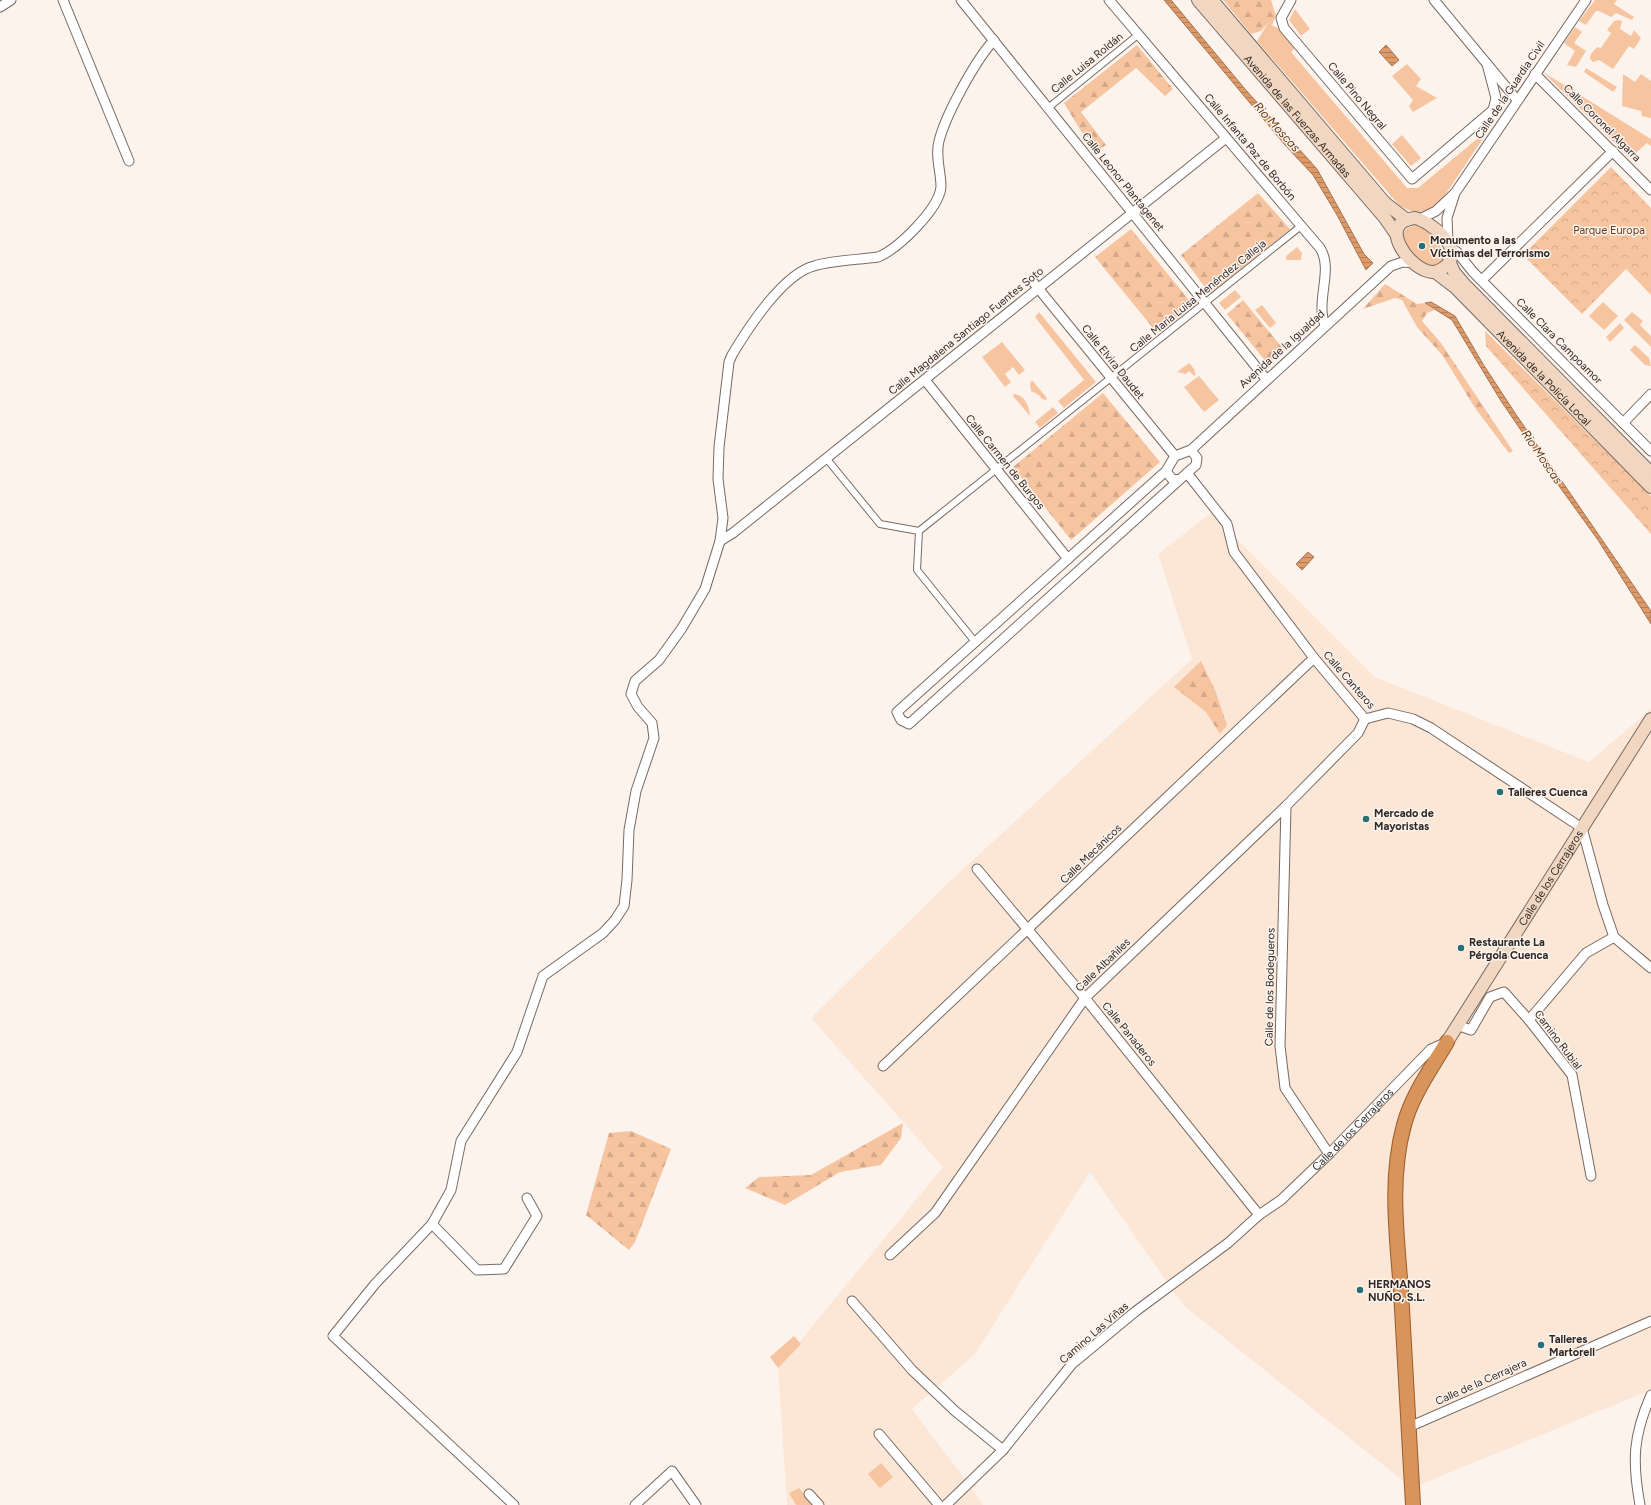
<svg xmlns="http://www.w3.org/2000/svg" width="1651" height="1505" font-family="Figtree,sans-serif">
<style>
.built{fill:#fce6d6}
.green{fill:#f7c4a0}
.forest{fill:url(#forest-firs)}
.park{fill:url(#park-crowns)}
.water{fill:url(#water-rules);stroke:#a97753}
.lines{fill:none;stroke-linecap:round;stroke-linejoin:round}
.pedestrian-casing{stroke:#786a61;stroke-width:8}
.minor-casing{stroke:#786a61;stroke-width:11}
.secondary-casing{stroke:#786a61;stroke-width:14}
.trunk-casing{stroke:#975d2c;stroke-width:16}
.pedestrian{stroke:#fff;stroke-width:6}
.minor{stroke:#fff;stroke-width:9}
.secondary{stroke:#f1d7c1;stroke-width:12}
.trunk{stroke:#d8945a;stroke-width:14}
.poi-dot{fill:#257075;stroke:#fdf3ed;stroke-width:1.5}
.labels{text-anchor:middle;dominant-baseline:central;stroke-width:3;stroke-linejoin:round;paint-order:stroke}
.street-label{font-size:11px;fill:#2f2925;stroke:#fdf3ed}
.park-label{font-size:11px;fill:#683b16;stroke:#fdf3ed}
.poi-label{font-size:11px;font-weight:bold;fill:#2f2925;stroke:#fdf3ed;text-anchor:start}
.water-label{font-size:12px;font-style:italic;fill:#623610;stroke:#fdf3ed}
</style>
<defs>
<pattern id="forest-firs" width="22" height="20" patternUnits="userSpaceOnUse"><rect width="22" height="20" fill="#f7c4a0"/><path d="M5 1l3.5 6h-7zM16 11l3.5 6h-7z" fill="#d4a88a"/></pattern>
<pattern id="park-crowns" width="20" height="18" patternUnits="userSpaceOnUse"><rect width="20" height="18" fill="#f7c4a0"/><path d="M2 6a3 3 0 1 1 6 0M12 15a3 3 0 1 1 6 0" fill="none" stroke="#d4a88a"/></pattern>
<pattern id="water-rules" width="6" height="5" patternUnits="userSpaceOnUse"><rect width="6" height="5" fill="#dd9967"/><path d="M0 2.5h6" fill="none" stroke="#b47d55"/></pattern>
</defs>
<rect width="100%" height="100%" fill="#fdf3ed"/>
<path class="built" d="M 1211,513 L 1375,677 L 1589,762 L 1651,709 L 1651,1390 L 1412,1488 L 1183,1305 L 1090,1172 L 975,1354 L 912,1409 L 971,1487 L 983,1505 L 787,1505 L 778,1368 L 943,1167 L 811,1018 L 947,884 L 1192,659 L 1158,554 Z"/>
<path class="green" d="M 1595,0 L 1617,0 L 1614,4 L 1634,17 L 1632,20 L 1616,13 L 1611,17 L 1599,11 L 1596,11 L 1586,25 L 1579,21 Z
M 1295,9 L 1310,29 L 1301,36 L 1289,20 Z
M 1619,20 L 1622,21 L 1620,29 L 1631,36 L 1634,30 L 1641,38 L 1634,49 L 1629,46 L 1613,69 L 1599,60 L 1593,62 L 1590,59 L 1591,54 L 1597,47 L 1601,48 L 1611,33 L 1607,30 L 1614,21 Z
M 1268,23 L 1279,29 L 1295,48 L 1291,52 L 1407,188 L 1418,188 L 1490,128 L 1441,201 C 1426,214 1415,216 1398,204 L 1257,41 Z
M 1575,27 L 1582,32 L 1574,43 L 1586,51 L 1576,67 L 1567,65 L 1575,51 L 1564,43 Z
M 1407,64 L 1421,79 L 1416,86 L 1437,98 L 1413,112 L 1409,106 L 1413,100 L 1392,76 Z
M 1586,68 L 1617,87 L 1613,92 L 1584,72 Z
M 1543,72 L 1651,139 L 1651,146 L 1647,143 L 1630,158 Z
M 1623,74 L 1635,82 L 1641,74 L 1651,81 L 1651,118 L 1642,116 L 1641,111 L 1622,106 Z
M 1402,135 L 1421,158 L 1411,166 L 1392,144 Z
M 1415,225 C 1427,228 1442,244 1444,256 L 1440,265 L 1428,268 L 1411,255 L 1401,235 L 1407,228 Z
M 1297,247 L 1302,253 L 1301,260 L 1286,260 L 1286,256 Z
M 1235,290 L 1241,297 L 1225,310 L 1219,303 Z
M 1603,302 L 1618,316 L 1604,330 L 1589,316 Z
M 1262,305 L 1276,323 L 1270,328 L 1255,310 Z
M 1039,312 L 1096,382 L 1064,408 L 1058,401 L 1084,380 L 1035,317 Z
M 1632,312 L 1643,321 L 1640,325 L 1651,336 L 1651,347 L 1624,320 Z
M 1620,323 L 1624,328 L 1610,342 L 1606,337 Z
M 1002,342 L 1025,370 L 1019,375 L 1013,367 L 1005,374 L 1011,382 L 1005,387 L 982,357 Z
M 1635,345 L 1649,358 L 1651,366 L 1645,365 L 1630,350 Z
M 1189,363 L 1195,370 L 1194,371 L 1196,374 L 1194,376 L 1189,371 L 1186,374 L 1177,372 Z
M 1199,376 L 1219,400 L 1204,412 L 1184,387 Z
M 1032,380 L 1047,398 L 1046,400 L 1042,399 L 1039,395 L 1031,391 L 1030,384 Z
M 1014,394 C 1025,395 1029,406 1030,416 L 1013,396 Z
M 1053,407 L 1058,413 L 1040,428 L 1035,422 Z
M 794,1336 L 801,1344 L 778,1368 L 770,1357 Z
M 881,1463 L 893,1477 L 880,1488 L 868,1474 Z
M 799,1488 L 813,1505 L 796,1505 L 789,1493 Z"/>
<path class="forest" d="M 1223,0 L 1271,0 L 1276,16 L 1272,25 L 1268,23 L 1261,31 L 1251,34 Z
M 1137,45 L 1173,89 L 1165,96 L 1136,68 L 1081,112 L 1106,145 L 1100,149 L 1081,131 L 1064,103 Z
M 1258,193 L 1290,229 L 1210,294 L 1181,255 Z
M 1131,229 L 1193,305 L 1157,333 L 1095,257 Z
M 1385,284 L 1417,304 L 1424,303 L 1435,310 L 1427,313 L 1422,321 L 1441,343 L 1513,451 L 1509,453 L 1475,408 L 1443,356 L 1417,327 L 1402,300 L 1395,298 L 1363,309 Z
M 1243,300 L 1285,351 L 1268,364 L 1227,314 Z
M 1103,393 L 1160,462 L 1071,540 L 1013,467 Z
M 1201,661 L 1215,690 L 1227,725 L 1220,734 L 1206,712 L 1174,687 Z
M 903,1123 L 901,1138 L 881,1165 L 840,1172 L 785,1205 L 745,1188 L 759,1177 L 811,1175 Z
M 631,1131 L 671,1149 L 635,1242 L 629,1250 L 586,1215 L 609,1133 Z"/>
<path class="park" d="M 1611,167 L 1651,208 L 1651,295 L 1626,269 L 1582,314 L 1523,255 Z
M 1485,331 L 1651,496 L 1651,534 L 1486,346 Z"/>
<path class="water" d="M 1164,0 L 1171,0 L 1245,89 L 1317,169 L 1364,254 L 1373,263 L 1366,270 L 1337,215 L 1313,175 L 1285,145 Z
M 1386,45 L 1399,60 L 1392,66 L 1379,52 Z
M 1431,302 L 1455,316 L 1483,364 L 1515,413 L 1651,611 L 1651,624 L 1598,540 L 1559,486 L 1501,401 L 1452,320 L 1425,303 Z
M 1308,552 L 1314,557 L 1302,570 L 1296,564 Z"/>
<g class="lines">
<defs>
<path id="pedestrian" d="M 1048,108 L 1139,34
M 826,458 L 880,524 L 919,531 L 917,570 L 976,643
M 919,531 L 1301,226"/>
<g id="minor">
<path d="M 63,0 L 129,161"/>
<path d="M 961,0 L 1266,379"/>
<path d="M 1109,0 L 1320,248 C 1334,269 1315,301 1325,325"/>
<path d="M 1291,0 L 1281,18 L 1284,28 L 1412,179 L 1493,110"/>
<path d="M 1434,0 L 1517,100"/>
<path d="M 0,7 L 11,0"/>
<path d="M 1487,64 L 1496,98 L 1493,110"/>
<path d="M 1535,74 L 1651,190"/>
<path d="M 1420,219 L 1436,211 L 1454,194"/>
<path d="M 1448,241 L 1447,218 L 1455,193 L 1586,0"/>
<path d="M 1451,248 L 1457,252 L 1473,272 L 1651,451"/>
<path d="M 1482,280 L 1613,151"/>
<path d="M 1033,282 L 1175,456"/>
<path d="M 925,380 L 1068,559"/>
<path d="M 1623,423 L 1651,394"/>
<path d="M 1191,450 L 1391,266 L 1403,262 L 1415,263"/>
<path d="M 1166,471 L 897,712 L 901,720 L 909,724 L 1187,473 L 1196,465 L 1197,458 L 1191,450 L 1175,456 L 1166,471 L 1172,479 L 1179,480"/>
<path d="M 1187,473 L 1227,524 L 1234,552 L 1314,658 L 1365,719 L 1388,713 L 1413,719 L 1431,728 L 1582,828 L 1603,905 L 1614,937 L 1651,968"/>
<path d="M 720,541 L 733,533 L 1226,138"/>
<path d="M 1286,806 L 1280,1046 L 1285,1088 L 1329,1154"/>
<path d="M 977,869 L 1085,998 L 1259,1215"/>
<path d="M 1529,1020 L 1586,953 L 1614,937"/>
<path d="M 1457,1025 L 1471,1030 L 1490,997 L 1504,992 L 1529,1020 L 1572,1075 L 1591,1176"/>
<path d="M 883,1066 L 1314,658"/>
<path d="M 432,1224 L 477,1270 L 504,1269 L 537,1216 L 527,1198"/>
<path d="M 890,1255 L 935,1213 L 1085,998 L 1286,806 L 1358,733 L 1365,719"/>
<path d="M 852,1301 L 912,1370 L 955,1411 L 1003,1450"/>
<path d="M 1409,1427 L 1651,1321"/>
<path d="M 879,1434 L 939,1505"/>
<path d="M 809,1494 L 819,1505"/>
<path d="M 514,1505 L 333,1336 L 375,1284 L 432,1224 L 451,1190 L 461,1141 L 517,1052 L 543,976 L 603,933 L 615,920 L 624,906 L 627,880 L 629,830 L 636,791 L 654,738 L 652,723 L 638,707 L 631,694 L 635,681 L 659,660 L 682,628 L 705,589 L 720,541 L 723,518 L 718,479 L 719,447 L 729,362 L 732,355 C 748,328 783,274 814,266 C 834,260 857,260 878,257 C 898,249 939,209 941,187 C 941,171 935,157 939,141 C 946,114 975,61 994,40"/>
<path d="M 635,1505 L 672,1471 L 696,1505"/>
<path id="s1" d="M 946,1505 L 1003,1450 L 1072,1364 L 1136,1311 L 1228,1243 L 1259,1215 L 1281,1200 L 1329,1154 L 1431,1049 L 1447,1042"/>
<path d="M 1640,1505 C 1632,1461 1633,1436 1651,1395"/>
</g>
<g id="secondary">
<path id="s2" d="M 1198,0 L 1385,218 L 1396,234"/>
<path d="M 1212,0 L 1385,203 L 1407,220"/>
<path d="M 1415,218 C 1431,222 1465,248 1446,266 C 1442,269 1438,272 1432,272 C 1410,271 1375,222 1415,218 Z"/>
<path d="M 1449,261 L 1454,272 L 1464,284 L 1651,473"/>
<path id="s3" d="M 1435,272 L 1456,288 L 1651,487"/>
<path id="s4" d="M 1447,1042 L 1651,719"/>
</g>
<path id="trunk" d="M 1413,1505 C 1409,1434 1405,1362 1401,1291 C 1397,1236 1389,1179 1404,1125 C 1412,1095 1431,1069 1447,1042"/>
</defs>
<use href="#pedestrian" class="pedestrian-casing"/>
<use href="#minor" class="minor-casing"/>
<use href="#secondary" class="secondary-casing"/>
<use href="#trunk" class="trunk-casing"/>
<use href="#pedestrian" class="pedestrian"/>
<use href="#minor" class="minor"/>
<use href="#secondary" class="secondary"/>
<use href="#trunk" class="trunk"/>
</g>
<g class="poi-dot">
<circle cx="1422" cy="246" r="4"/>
<circle cx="1500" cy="792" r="4"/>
<circle cx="1366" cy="819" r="4"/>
<circle cx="1461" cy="948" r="4"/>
<circle cx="1360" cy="1290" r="4"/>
<circle cx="1541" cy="1345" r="4"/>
</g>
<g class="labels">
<g class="street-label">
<text transform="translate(1087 63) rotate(-39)">Calle Luisa Roldán</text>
<text transform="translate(1510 90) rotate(-56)">Calle de la Guardia Civil</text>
<text transform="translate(1357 96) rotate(50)">Calle Pino Negral</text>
<text stroke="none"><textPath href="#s2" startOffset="153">Avenida de las Fuerzas Armadas</textPath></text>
<text transform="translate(1602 123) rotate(45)">Calle Coronel Algarra</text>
<text transform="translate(1250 147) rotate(50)">Calle Infanta Paz de Borbón</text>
<text transform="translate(1123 182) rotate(51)">Calle Leonor Plantagenet</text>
<text transform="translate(1198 296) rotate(-39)">Calle María Luisa Menéndez Calleja</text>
<text transform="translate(966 331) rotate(-39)">Calle Magdalena Santiago Fuentes Soto</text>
<text transform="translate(1559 341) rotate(45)">Calle Clara Campoamor</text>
<text transform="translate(1282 349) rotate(-42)">Avenida de la Igualdad</text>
<text transform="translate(1113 362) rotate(51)">Calle Elvira Daudet</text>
<text stroke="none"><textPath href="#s3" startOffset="152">Avenida de la Policía Local</textPath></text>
<text transform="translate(1005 462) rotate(51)">Calle Carmen de Burgos</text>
<text transform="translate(1349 680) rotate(49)">Calle Canteros</text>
<text transform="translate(1091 854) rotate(-44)">Calle Mecánicos</text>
<text stroke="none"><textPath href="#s4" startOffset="194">Calle de los Cerrajeros</textPath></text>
<text transform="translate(1103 965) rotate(-44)">Calle Albañiles</text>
<text transform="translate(1270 987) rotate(-89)">Calle de los Bodegueros</text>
<text transform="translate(1129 1034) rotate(51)">Calle Panaderos</text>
<text transform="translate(1558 1040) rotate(53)">Camino Rubial</text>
<text stroke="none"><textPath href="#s1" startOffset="556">Calle de los Cerrajeros</textPath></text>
<text transform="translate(1094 1333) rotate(-41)">Camino Las Viñas</text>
<text transform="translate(1481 1382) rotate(-24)">Calle de la Cerrajera</text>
</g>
<g class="park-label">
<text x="1609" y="230">Parque Europa</text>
</g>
<g class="poi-label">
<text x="1430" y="240">Monumento a las<tspan x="1430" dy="13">Víctimas del Terrorismo</tspan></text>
<text x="1508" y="792">Talleres Cuenca</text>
<text x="1374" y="813">Mercado de<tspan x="1374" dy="13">Mayoristas</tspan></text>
<text x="1469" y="942">Restaurante La<tspan x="1469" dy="13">Pérgola Cuenca</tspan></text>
<text x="1368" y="1284">HERMANOS<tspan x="1368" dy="13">NUÑO, S.L.</tspan></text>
<text x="1549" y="1339">Talleres<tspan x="1549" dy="13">Martorell</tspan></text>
</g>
<g class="water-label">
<text transform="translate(1277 127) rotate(48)">Rio Moscas</text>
<text transform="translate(1542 457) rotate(56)">Rio Moscas</text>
</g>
</g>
</svg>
